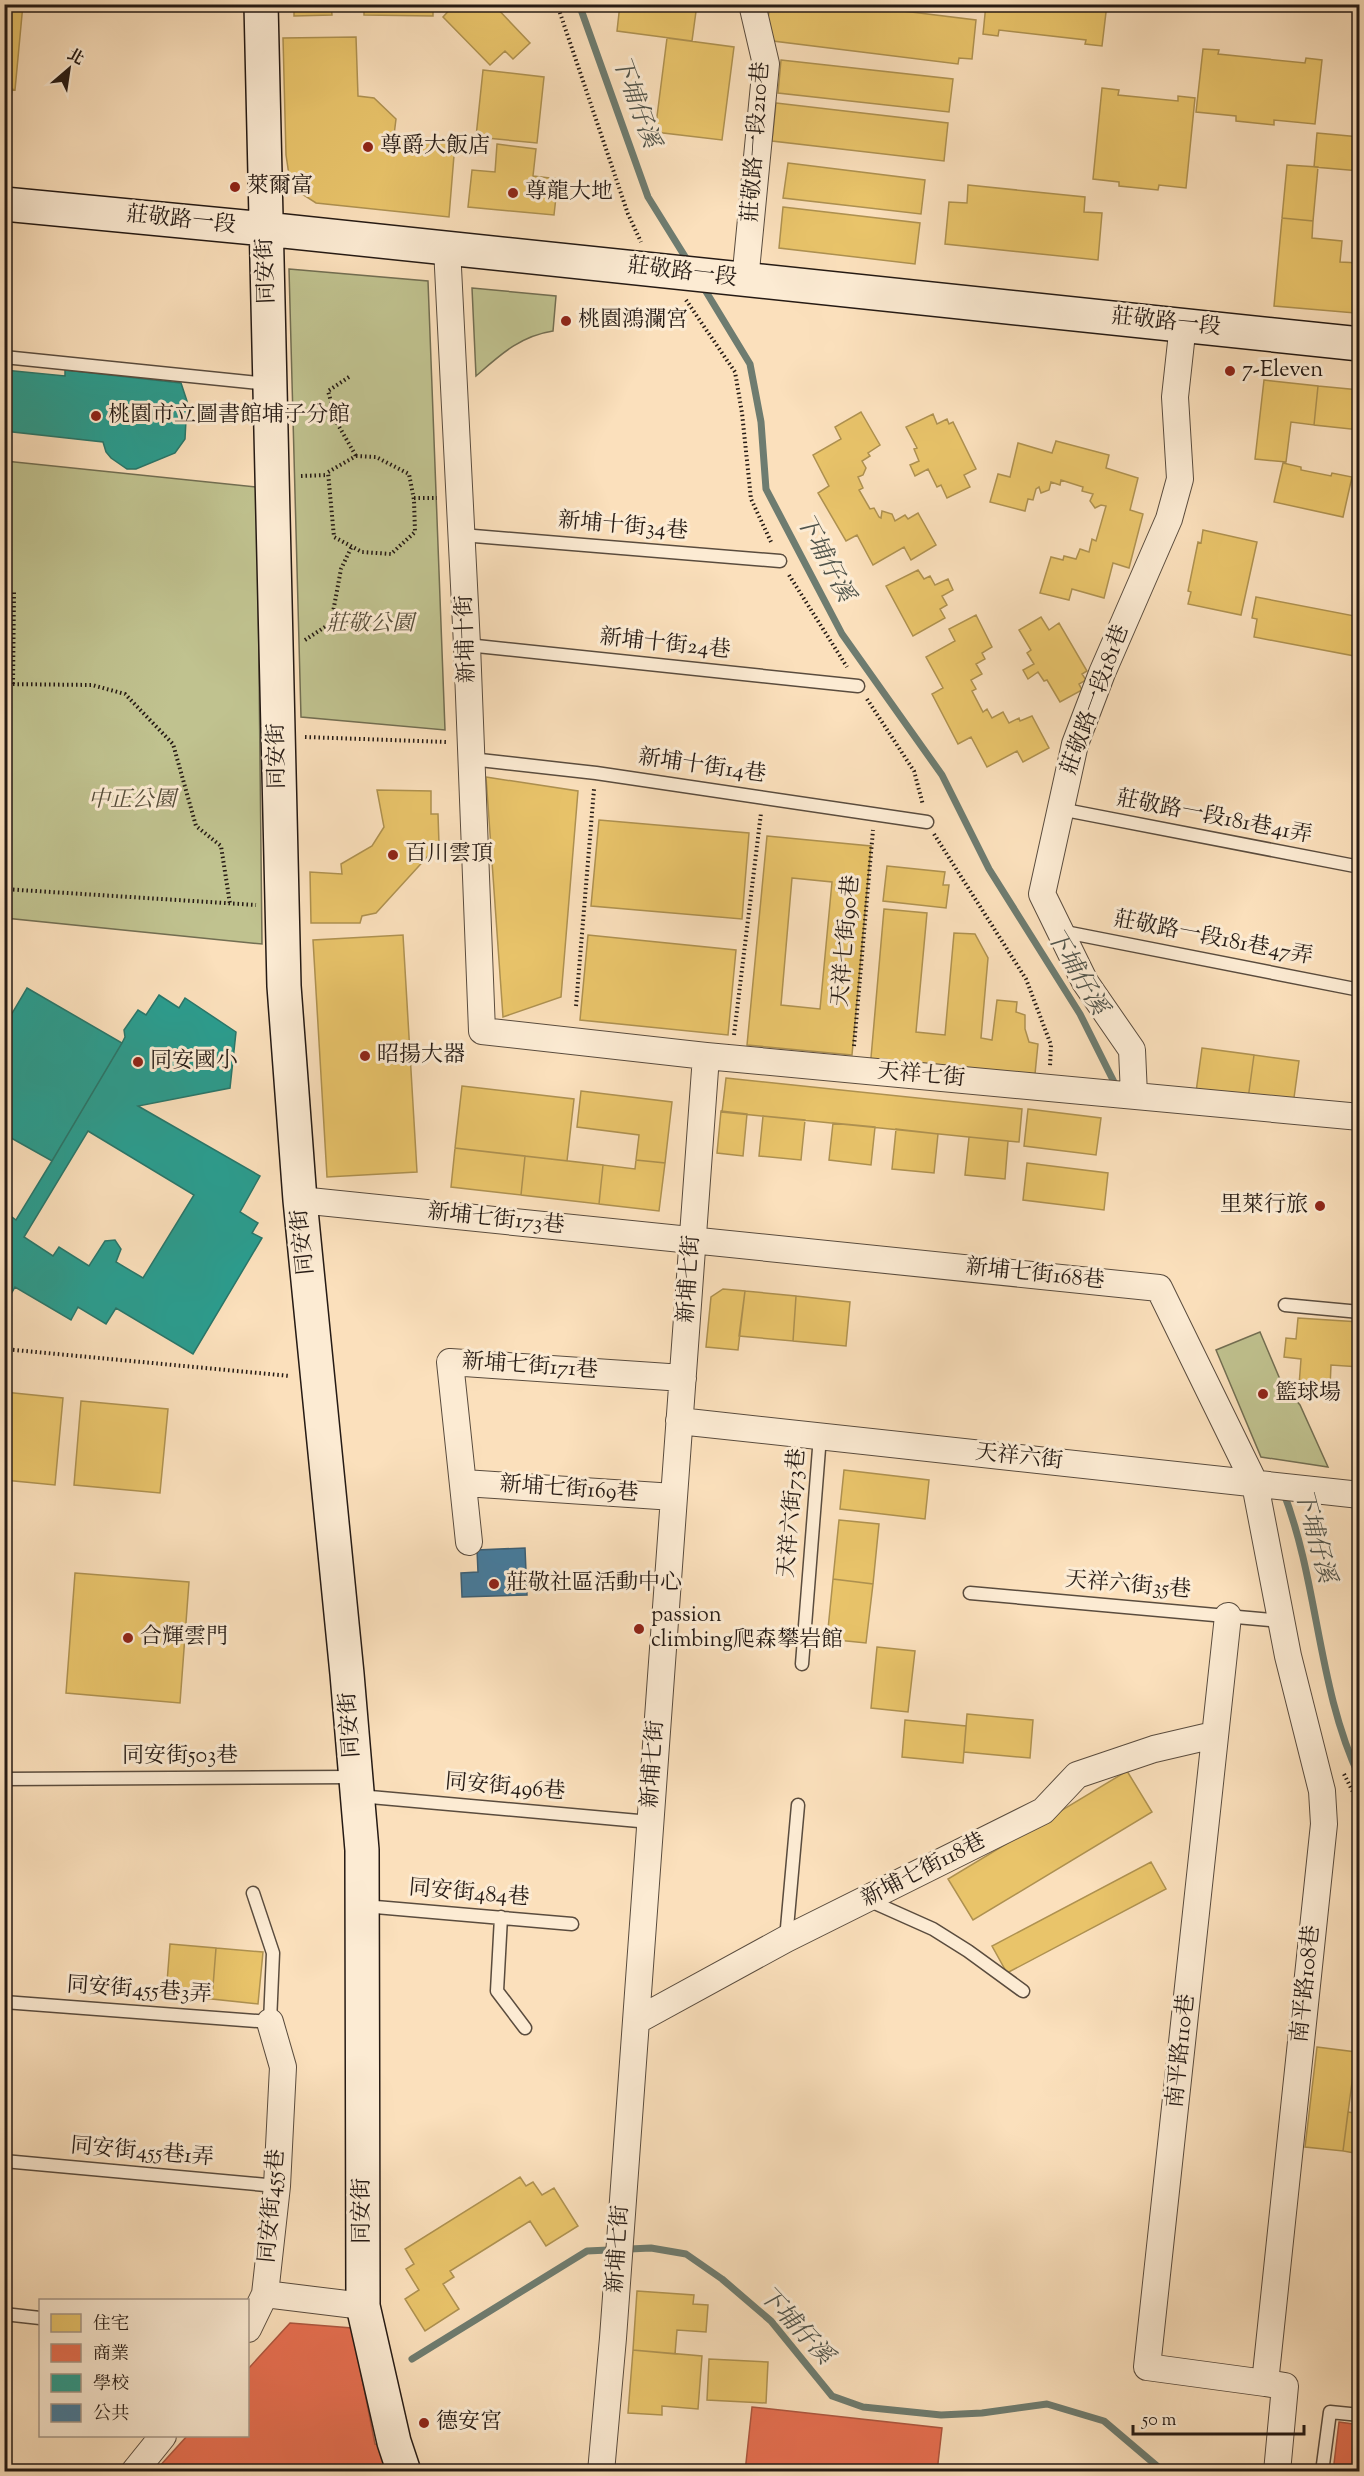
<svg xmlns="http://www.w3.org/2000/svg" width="1364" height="2476" font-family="'Sorts Mill Goudy','Noto Serif TC',serif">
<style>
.green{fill:#c0c28f;stroke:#726e52;stroke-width:1.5}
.homes{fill:#e9c46a;stroke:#ae9150;stroke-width:1.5;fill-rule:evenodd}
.shops{fill:#e76f51;stroke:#ad563f;stroke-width:1.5}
.schools{fill:#2a9d8f;stroke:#28766a;stroke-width:1.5;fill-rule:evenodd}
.public{fill:#457b9d;stroke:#3b5e74;stroke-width:1.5}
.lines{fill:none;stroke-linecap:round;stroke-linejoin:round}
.stream{stroke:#6e7c70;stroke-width:7}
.lane-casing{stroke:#5a4c3e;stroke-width:15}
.street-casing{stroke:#5a4c3e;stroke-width:28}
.secondary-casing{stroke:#251a14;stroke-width:36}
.path{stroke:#251a14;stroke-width:4;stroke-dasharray:1.5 3;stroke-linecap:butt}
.lane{stroke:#fcebd3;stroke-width:12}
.street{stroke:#fcebd3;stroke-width:26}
.secondary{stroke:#fcebd3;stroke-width:33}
.poi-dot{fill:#8f2418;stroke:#fcebd3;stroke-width:2}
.labels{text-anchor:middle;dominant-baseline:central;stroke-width:6;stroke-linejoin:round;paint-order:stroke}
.street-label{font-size:22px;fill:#251a14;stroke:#fcebd3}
.poi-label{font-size:22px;fill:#251a14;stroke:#fcebd3;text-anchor:start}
.park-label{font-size:22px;font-style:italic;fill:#544c39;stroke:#fcebd3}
.water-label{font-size:24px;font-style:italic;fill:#50534a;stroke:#fcebd3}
</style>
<rect width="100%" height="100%" fill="#fbe0bc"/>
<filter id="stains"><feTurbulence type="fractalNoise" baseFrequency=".00333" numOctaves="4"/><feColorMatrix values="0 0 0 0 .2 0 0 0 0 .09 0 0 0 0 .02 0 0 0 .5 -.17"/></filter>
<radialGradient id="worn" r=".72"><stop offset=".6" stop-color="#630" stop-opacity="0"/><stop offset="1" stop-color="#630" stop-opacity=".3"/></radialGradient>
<path class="green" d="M 289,269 L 428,281 L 445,730 L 301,717 Z
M 472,288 L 556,296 L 553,331 C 520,336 500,355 476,376 Z
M 5,461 L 257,487 L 262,944 L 5,918 Z
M 1260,1332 L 1282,1384 L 1300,1405 L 1328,1467 L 1261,1457 L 1216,1350 Z"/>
<path class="homes" d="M 4,4 L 23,4 L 15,90 L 12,89 L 4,158 Z
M 294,4 L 331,4 L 332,15 L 294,16 Z
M 364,4 L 433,4 L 433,16 L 364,15 Z
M 449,4 L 493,4 L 530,43 L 513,59 L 505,51 L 490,65 L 443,17 L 452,7 Z
M 620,4 L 697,4 L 692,41 L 617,31 Z
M 770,4 L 846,4 L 976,20 L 972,59 L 959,58 L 958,64 L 765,40 Z
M 933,4 L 978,4 L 977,10 Z
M 986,4 L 1107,4 L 1102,46 L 1085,44 L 1086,40 L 999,30 L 998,36 L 983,34 Z
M 356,37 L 358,96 L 374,98 L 396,119 L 394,135 L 455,143 L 449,217 L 316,203 L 302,194 L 289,175 L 286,155 L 283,38 Z
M 667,38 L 734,47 L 722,140 L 655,132 Z
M 1203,49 L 1219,50 L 1218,54 L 1305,63 L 1306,58 L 1322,60 L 1315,124 L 1274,120 L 1274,125 L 1236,121 L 1236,116 L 1196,112 Z
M 781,60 L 953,79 L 949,112 L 778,93 Z
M 483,70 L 544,77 L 537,143 L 476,137 Z
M 1102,88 L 1119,90 L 1118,95 L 1178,101 L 1178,96 L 1195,98 L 1186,188 L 1159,185 L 1158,190 L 1119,186 L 1119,182 L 1093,179 Z
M 776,103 L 948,123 L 944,161 L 772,141 Z
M 1317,133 L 1360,137 L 1360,171 L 1314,167 Z
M 497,144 L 536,149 L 533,176 L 558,179 L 554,215 L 468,207 L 472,170 L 495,172 Z
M 788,163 L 925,180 L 921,214 L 783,198 Z
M 1287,165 L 1318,167 L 1313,221 L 1282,218 Z
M 968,185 L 1085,197 L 1084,212 L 1102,213 L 1098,260 L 945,244 L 949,202 L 967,203 Z
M 783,207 L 920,223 L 915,264 L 779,248 Z
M 1282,218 L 1313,221 L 1312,238 L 1342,241 L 1340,262 L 1360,263 L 1355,313 L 1274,306 Z
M 1264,380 L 1318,386 L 1314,425 L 1291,422 L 1286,462 L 1255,459 Z
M 1318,386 L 1360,390 L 1360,430 L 1314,425 Z
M 861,412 L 880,445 L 868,453 L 870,456 L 862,461 L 866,468 L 863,475 L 858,477 L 863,488 L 859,490 L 870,509 L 874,508 L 879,517 L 881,518 L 882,511 L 892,514 L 895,521 L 905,515 L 908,519 L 918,513 L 936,545 L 911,560 L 904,547 L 873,565 L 857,535 L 846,541 L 818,493 L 829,486 L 813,455 L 841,439 L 835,427 Z
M 933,414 L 937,424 L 947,419 L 949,424 L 953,422 L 976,469 L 964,475 L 970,487 L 947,498 L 941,485 L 937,487 L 928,469 L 915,476 L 910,465 L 919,461 L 914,449 L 917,448 L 906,427 Z
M 1056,441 L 1109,455 L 1106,468 L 1138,478 L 1130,510 L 1143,514 L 1129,568 L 1113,563 L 1104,598 L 1072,589 L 1069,600 L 1040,593 L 1051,557 L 1063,560 L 1064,556 L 1076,559 L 1080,549 L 1089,552 L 1092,539 L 1096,541 L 1106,506 L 1101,505 L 1095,508 L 1090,501 L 1093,494 L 1082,491 L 1083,487 L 1061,480 L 1060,485 L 1051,482 L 1049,490 L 1041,493 L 1039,487 L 1036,489 L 1033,500 L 1028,499 L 1025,511 L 990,502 L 998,474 L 1010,477 L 1018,443 L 1052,453 Z
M 1283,463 L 1301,467 L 1301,470 L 1331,476 L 1332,473 L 1352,477 L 1343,517 L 1274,502 Z
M 1203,530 L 1257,542 L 1241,615 L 1188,604 L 1191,592 L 1188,591 L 1198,542 L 1201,543 Z
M 918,570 L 924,579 L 930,576 L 935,585 L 948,579 L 953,590 L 942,596 L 947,605 L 940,609 L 945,618 L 913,636 L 886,586 Z
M 1256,597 L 1360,617 L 1360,657 L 1254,637 L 1257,619 L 1252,618 Z
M 976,615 L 992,647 L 982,653 L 985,659 L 976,664 L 982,674 L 971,680 L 976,689 L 972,691 L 983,712 L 987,709 L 992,718 L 1003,712 L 1009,723 L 1019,718 L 1020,721 L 1032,716 L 1049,748 L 1023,762 L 1017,751 L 987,767 L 971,737 L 958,744 L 932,694 L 943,688 L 926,657 L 955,641 L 949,629 Z
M 1041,617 L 1049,630 L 1059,623 L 1087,671 L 1082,674 L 1086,680 L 1079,684 L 1082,690 L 1060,702 L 1047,680 L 1044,681 L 1038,672 L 1028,679 L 1023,670 L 1034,664 L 1027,653 L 1031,650 L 1019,630 Z
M 486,777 L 578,791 L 561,997 L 503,1017 Z
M 377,790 L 431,791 L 431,814 L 438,814 L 439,844 L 376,913 L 362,916 L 360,923 L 311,923 L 310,872 L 342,874 L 341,864 L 372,846 L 384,827 Z
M 599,820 L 749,833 L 742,919 L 591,906 Z
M 767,836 L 871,846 L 852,1055 L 747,1045 ZM 792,878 L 832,882 L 820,1009 L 781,1005 Z
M 887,866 L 945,872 L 943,885 L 949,885 L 946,908 L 883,901 Z
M 884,909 L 927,913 L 916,1032 L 945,1035 L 954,933 L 975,934 L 988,958 L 981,1038 L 992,1040 L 997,1000 L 1017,1002 L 1016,1012 L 1025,1015 L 1025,1029 L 1029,1042 L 1038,1044 L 1034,1084 L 870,1069 Z
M 403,935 L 417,1172 L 327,1177 L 313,940 Z
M 588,935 L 736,950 L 728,1035 L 580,1020 Z
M 1202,1048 L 1254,1055 L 1248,1099 L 1196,1092 Z
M 1254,1055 L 1299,1061 L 1293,1105 L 1248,1099 Z
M 726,1078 L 1022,1109 L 1019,1142 L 722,1112 Z
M 462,1086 L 574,1099 L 567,1161 L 455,1148 Z
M 581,1091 L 672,1102 L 665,1163 L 636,1160 L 639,1135 L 577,1127 Z
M 1028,1109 L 1101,1118 L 1096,1155 L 1024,1146 Z
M 721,1111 L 747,1114 L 743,1156 L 717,1153 Z
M 763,1116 L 805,1120 L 801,1160 L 759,1156 Z
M 833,1123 L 875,1127 L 871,1165 L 829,1160 Z
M 896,1129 L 938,1134 L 934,1173 L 892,1169 Z
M 969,1137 L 1008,1141 L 1005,1179 L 965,1175 Z
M 455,1148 L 525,1156 L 521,1195 L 451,1187 Z
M 525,1156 L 603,1165 L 599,1204 L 521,1195 Z
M 636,1160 L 665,1163 L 659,1211 L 599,1204 L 603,1165 L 635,1169 Z
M 1027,1163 L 1108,1173 L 1104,1210 L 1023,1200 Z
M 723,1289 L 745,1291 L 738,1350 L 706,1347 L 711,1297 Z
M 745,1291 L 796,1296 L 793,1341 L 739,1336 Z
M 796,1296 L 850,1302 L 846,1346 L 793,1341 Z
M 1298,1318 L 1360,1322 L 1360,1367 L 1331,1365 L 1330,1388 L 1299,1386 L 1301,1359 L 1284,1357 L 1286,1338 L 1296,1339 Z
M 4,1392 L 63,1398 L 55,1485 L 4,1480 Z
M 81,1401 L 168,1409 L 160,1493 L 74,1485 Z
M 844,1470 L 929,1480 L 925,1519 L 840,1509 Z
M 839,1520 L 879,1524 L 873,1584 L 833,1579 Z
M 75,1573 L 189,1582 L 180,1703 L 66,1693 Z
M 833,1579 L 873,1584 L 866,1643 L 827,1639 Z
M 877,1647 L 915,1651 L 908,1712 L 871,1708 Z
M 967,1714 L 1033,1720 L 1030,1758 L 964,1752 Z
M 905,1720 L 966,1726 L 963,1763 L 902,1757 Z
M 1127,1771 L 1152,1812 L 973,1920 L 948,1879 Z
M 1151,1862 L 1166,1889 L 1007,1973 L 992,1946 Z
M 170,1944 L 216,1948 L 212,1999 L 166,1995 Z
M 216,1948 L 263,1952 L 258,2004 L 212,1999 Z
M 1317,2047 L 1356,2052 L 1343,2151 L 1305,2147 Z
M 1348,2112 L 1360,2114 L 1360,2154 L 1343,2151 Z
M 520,2177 L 526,2186 L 533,2182 L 542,2195 L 554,2188 L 578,2226 L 546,2246 L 530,2221 L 450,2271 L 454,2277 L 443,2284 L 459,2309 L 425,2331 L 405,2299 L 419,2290 L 406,2269 L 414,2264 L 405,2249 Z
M 637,2291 L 694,2295 L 693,2304 L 708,2305 L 706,2332 L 677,2330 L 675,2354 L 633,2350 Z
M 633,2350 L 702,2356 L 698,2409 L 662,2406 L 662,2415 L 628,2413 Z
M 709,2359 L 768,2362 L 766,2403 L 707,2400 Z"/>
<path class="shops" d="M 290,2323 L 352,2328 L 375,2444 L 387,2446 L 385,2472 L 198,2472 L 158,2468 L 187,2436 L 248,2436 L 248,2369 Z
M 752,2407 L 942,2428 L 937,2472 L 745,2472 Z
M 1339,2422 L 1360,2425 L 1360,2472 L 1333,2472 Z"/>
<path class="schools" d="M 4,370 L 65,376 L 65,370 L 181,383 L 187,401 L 185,439 L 175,453 L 136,469 L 127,469 L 111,458 L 106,452 L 103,442 L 4,431 Z
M 27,988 L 122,1043 L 52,1161 L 4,1134 L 4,1027 Z
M 159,995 L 179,1008 L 185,998 L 236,1032 L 230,1088 L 138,1106 L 260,1176 L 240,1212 L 258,1223 L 252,1233 L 262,1238 L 193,1354 L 116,1308 L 106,1324 L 78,1307 L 71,1320 L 15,1287 L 10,1296 L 4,1292 L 4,1229 L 12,1217 L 16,1220 L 52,1161 L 122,1043 L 125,1037 L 124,1030 L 138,1010 L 146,1015 ZM 88,1131 L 194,1195 L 143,1278 L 116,1262 L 121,1249 L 115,1240 L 105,1241 L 89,1266 L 59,1247 L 53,1256 L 24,1237 Z"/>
<path class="public" d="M 525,1548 L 527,1595 L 462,1597 L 461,1573 L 478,1572 L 477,1550 Z"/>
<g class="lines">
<path class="stream" d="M 579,4 L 648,197 L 689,263
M 702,285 L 750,364 L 761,422 L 766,489 L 842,634 L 942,775 L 989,869 L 1080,1014 L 1118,1090
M 1283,1491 C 1319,1584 1317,1688 1360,1778
M 412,2359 L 587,2251 L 651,2248 L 686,2254 L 722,2279 L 771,2321 L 832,2396 L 863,2407 L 941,2415 L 982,2413 L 1047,2404 L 1104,2421 L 1164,2472"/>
<defs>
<path id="lane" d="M 4,357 L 269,384
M 462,535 L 780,561
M 467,645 L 858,686
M 471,759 L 596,773 L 927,822
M 1060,809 L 1360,867
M 1060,931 L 1360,990
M 1285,1305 L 1360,1312
M 970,1593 L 1282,1621
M 802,1664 L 820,1436
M 4,1779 L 354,1777
M 359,1796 L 650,1822
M 868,1900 L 933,1929 L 968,1951 L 1023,1991
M 364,1906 L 572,1924
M 501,1917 L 497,1991 L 525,2028
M 786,1939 L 798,1805
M 4,2002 L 270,2022 L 273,1953 L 253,1893
M 4,2161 L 277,2186
M 4,2314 L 40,2318
M 1322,2472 L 1330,2412 L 1360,2415"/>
<path id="street" d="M 447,248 L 467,645 L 482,1031 L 706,1056 L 1360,1117
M 745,281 L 766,64 L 752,4
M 1134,1095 L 1132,1050 L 1085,982 L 1042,894 L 1075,744 L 1102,673 L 1169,519 L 1180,479 L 1175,397 L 1183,324
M 300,1200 L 1159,1288 L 1255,1484 L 1288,1656 L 1322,1791 L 1324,1824 L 1265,2383 L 1285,2386 L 1277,2472
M 679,1421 L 1360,1495
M 464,1483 L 674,1497
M 469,1542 L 450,1362 L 683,1378
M 1228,1616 L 1147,2367 L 1265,2383
M 636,2021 L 786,1939 L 1043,1811 L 1077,1775 L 1154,1749 L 1214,1735
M 270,2022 L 283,2067 L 277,2186 L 265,2294 L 363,2306
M 248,2329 L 265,2294
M 134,2472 L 163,2436
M 601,2472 L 613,2338 L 706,1056"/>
<path id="secondary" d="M 261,4 L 284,986 L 300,1200 L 347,1674 L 362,1850 L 363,2306 L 394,2442 L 404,2472
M 4,204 L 265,229 L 1360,344"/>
</defs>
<use href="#lane" class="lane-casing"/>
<use href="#street" class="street-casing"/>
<use href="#secondary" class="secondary-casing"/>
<path class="path" d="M 557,4 L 628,214 L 641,242
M 686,300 L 735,372 L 742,413 L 751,499 L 772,544
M 349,377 L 328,391 L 337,423 L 356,456
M 356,456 L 376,457 L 409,474 L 414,500 L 415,532 L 391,554 L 362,552 L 334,537 L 328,472 Z
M 301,476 L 328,475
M 414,498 L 437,498
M 789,575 L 847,667
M 305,640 L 331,623 L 341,569 L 352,546
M 4,684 L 92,685 L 125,694 L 173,744 L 196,826 L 221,846 L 230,904
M 13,684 L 14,592
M 867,699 L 914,771 L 923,805
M 305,737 L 447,742
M 934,834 L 1026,979 L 1051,1045 L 1050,1066
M 4,889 L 256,905
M 576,1006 L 594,789
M 734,1035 L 761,813
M 854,1046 L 873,830
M 4,1349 L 290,1376
M 1344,1774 L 1360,1806"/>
<use href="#lane" class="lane"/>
<use href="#street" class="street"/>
<use href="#secondary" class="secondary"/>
</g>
<g class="poi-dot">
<circle cx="368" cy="147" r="6"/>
<circle cx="235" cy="187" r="6"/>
<circle cx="513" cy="193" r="6"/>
<circle cx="566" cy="321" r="6"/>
<circle cx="1230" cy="371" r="6"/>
<circle cx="96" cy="416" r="6"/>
<circle cx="393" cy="855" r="6"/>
<circle cx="365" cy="1056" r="6"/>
<circle cx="138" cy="1062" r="6"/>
<circle cx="1320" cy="1206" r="6"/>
<circle cx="1263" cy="1394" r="6"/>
<circle cx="494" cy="1584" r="6"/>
<circle cx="639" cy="1629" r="6"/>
<circle cx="128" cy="1638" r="6"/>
<circle cx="424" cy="2423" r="6"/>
</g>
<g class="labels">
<g class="street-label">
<text transform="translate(757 142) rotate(-86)">莊敬路一段210巷</text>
<text transform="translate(181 221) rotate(6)">莊敬路一段</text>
<text transform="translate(267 271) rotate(-92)">同安街</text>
<text transform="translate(682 273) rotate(7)">莊敬路一段</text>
<text transform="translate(1166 323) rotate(6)">莊敬路一段</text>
<text transform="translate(623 527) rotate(5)">新埔十街34巷</text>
<text transform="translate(467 639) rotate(-92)">新埔十街</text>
<text transform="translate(665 645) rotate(6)">新埔十街24巷</text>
<text transform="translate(1096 700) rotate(-70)">莊敬路一段181巷</text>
<text transform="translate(278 756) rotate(-91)">同安街</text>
<text transform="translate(702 767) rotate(8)">新埔十街14巷</text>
<text transform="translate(1214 818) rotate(11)">莊敬路一段181巷41弄</text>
<text transform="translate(1213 939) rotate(11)">莊敬路一段181巷47弄</text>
<text transform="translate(847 941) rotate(-85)">天祥七街90巷</text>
<text transform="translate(921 1076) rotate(5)">天祥七街</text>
<text transform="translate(496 1220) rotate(6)">新埔七街173巷</text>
<text transform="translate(304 1242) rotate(-96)">同安街</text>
<text transform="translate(1035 1275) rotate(6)">新埔七街168巷</text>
<text transform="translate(690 1279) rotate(-86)">新埔七街</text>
<text transform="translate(530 1367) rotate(4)">新埔七街171巷</text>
<text transform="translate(1019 1458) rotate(6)">天祥六街</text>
<text transform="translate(569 1490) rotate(4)">新埔七街169巷</text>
<text transform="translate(793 1513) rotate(-85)">天祥六街73巷</text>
<text transform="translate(1128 1586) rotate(5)">天祥六街35巷</text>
<text transform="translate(351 1725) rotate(-94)">同安街</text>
<text x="180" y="1757">同安街503巷</text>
<text transform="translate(654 1764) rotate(-86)">新埔七街</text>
<text transform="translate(505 1788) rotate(5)">同安街496巷</text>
<text transform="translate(924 1871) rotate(-27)">新埔七街118巷</text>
<text transform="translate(469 1894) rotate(5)">同安街484巷</text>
<text transform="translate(1307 1984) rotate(-84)">南平路108巷</text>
<text transform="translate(139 1991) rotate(4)">同安街455巷3弄</text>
<text transform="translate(1182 2051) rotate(-84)">南平路110巷</text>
<text transform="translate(142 2153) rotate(5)">同安街455巷1弄</text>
<text transform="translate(273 2206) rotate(-85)">同安街455巷</text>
<text transform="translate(363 2211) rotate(-90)">同安街</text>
<text transform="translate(619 2249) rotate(-86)">新埔七街</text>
</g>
<g class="poi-label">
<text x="380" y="147">尊爵大飯店</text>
<text x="247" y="187">萊爾富</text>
<text x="525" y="193">尊龍大地</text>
<text x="578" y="321">桃園鴻瀾宮</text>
<text x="1242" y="371">7-Eleven</text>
<text x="108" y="416">桃園市立圖書館埔子分館</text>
<text x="405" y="855">百川雲頂</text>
<text x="377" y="1056">昭揚大器</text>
<text x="150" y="1062">同安國小</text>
<text x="1308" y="1206" text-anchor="end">里萊行旅</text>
<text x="1275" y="1394">籃球場</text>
<text x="506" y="1584">莊敬社區活動中心</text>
<text x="651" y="1616">passion<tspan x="651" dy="25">climbing爬森攀岩館</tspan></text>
<text x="140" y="1638">合輝雲門</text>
<text x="436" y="2423">德安宮</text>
</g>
<g class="park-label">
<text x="370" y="625">莊敬公園</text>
<text x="132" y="801">中正公園</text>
</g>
<g class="water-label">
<text transform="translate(635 102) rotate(70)">下埔仔溪</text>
<text transform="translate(824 558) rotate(62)">下埔仔溪</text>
<text transform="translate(1076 972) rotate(59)">下埔仔溪</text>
<text transform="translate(1314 1536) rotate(75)">下埔仔溪</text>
<text transform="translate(795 2326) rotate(47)">下埔仔溪</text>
</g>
</g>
<rect width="1364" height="2476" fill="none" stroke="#fbe0bc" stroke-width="24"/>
<rect x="6" y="6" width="1352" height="2464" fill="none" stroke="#251a14" stroke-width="3"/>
<rect x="12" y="12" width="1340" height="2452" fill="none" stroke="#251a14" stroke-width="1.5"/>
<rect x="39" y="2299" width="210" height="138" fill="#fcebd3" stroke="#a69787" stroke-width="1.5"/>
<rect x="51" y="2314" width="30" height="18" fill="#e9c46a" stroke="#a69787" stroke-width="1.5"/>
<text x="93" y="2329" font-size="18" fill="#251a14">住宅</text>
<rect x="51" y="2344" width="30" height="18" fill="#e76f51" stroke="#a69787" stroke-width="1.5"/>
<text x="93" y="2359" font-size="18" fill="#251a14">商業</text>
<rect x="51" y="2374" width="30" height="18" fill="#2a9d8f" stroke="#a69787" stroke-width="1.5"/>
<text x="93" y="2389" font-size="18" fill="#251a14">學校</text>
<rect x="51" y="2404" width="30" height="18" fill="#457b9d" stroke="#a69787" stroke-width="1.5"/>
<text x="93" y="2419" font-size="18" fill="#251a14">公共</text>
<g transform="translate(69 69) rotate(29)" stroke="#fcebd3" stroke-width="4.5" paint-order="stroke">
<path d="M0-4.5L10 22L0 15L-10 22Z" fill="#251a14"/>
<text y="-9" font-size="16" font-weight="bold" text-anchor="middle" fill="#251a14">北</text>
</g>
<path d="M1133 2425v9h171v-9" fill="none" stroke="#251a14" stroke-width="3"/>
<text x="1142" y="2425" font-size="18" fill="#251a14" stroke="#fcebd3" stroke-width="4.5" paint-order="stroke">50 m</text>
<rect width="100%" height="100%" filter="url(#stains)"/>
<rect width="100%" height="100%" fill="url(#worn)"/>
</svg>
